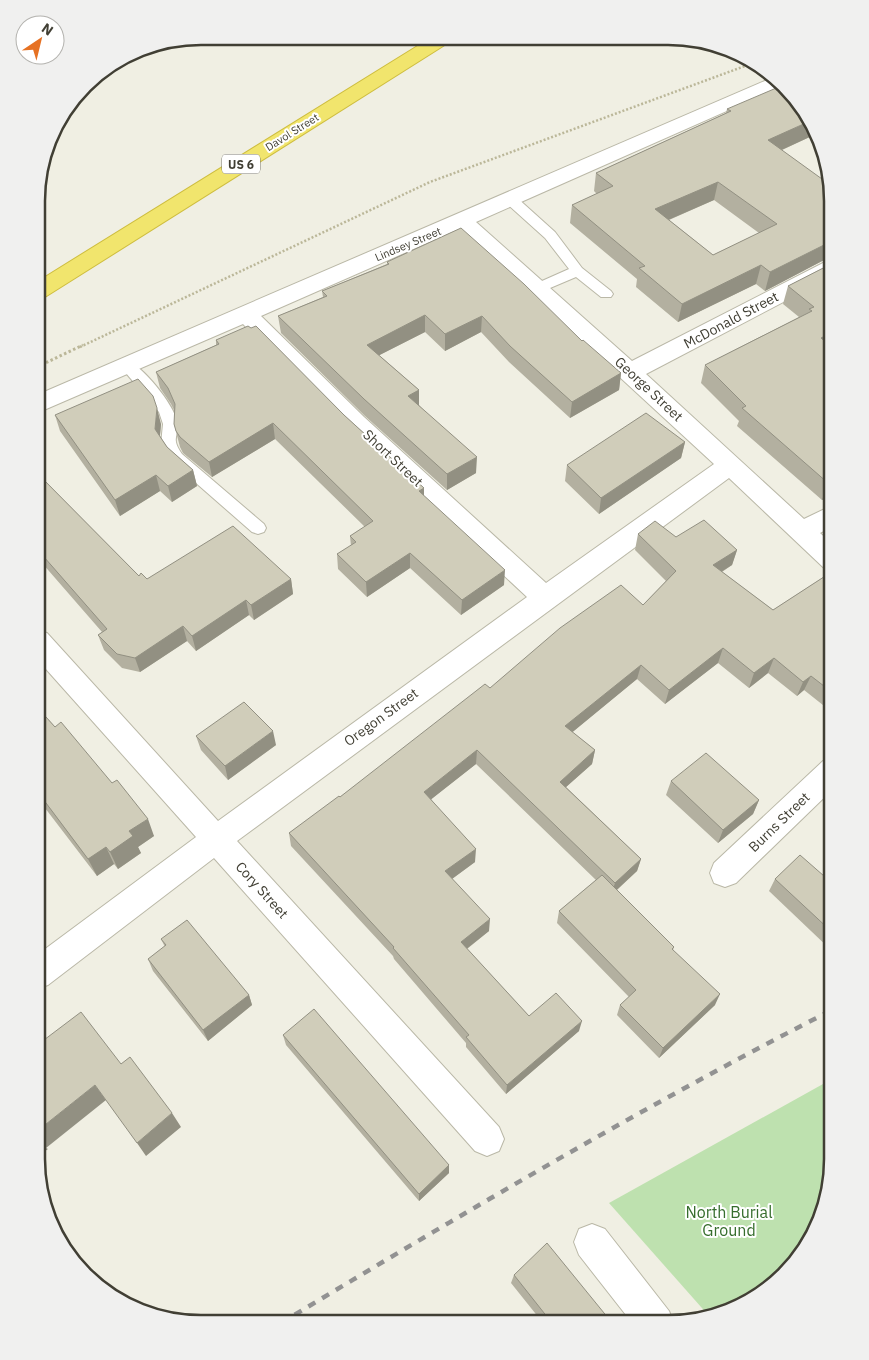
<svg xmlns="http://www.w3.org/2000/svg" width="869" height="1360" font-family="'IBM Plex Sans',sans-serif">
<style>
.green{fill:#bee1af}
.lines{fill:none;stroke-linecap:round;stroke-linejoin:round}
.lane-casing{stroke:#bab8a7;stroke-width:2}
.street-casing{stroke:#bab8a7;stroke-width:2}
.highway-casing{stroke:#cebd3f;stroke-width:2}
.path-far1{stroke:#bbb799;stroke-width:2.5;stroke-dasharray:2 2;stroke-linecap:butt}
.path{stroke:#bbb799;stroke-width:3;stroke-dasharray:2.5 2.5;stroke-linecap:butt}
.lane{fill:#fff;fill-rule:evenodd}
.street{fill:#fff;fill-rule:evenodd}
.highway{fill:#f1e56d;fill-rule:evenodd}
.rail{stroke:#929292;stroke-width:4.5;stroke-dasharray:8 8;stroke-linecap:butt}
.wall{fill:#b3b0a0;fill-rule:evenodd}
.shaded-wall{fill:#929082}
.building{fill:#d0cdba;stroke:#929082;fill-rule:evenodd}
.labels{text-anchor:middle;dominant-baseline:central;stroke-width:4;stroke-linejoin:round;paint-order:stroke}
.far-street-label{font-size:11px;fill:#413f34;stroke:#fff}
.shield{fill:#fff;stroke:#7a7971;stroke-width:1}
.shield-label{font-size:12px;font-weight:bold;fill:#413f34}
.street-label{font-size:14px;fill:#413f34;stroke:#fff}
.near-park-label{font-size:16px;fill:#366d2d;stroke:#fff}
.rim{fill:none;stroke:#413f34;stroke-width:2.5}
</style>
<rect width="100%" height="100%" fill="#f0efe3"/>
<path class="green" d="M 832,1079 L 832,1170 L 824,1212 L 799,1259 L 731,1311 L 709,1316 L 609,1203 Z"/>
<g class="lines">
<defs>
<path id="lane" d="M 510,195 L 515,196 L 555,232 L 582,268 L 611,291 L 613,294 L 611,297 L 601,297 L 576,277 L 543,291 L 533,291 L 531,288 L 533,285 L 569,269 L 545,238 L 505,202 L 503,199 Z
M 127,361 C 143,366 173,404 177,421 C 181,436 169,436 182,454 L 264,524 L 266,528 L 264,532 L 258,534 L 252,532 L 172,462 L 161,444 L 163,424 L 159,412 L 120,366 L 122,362 Z"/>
<path id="street" d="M 774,77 L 781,87 L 476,222 L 632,361 L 825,262 L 833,260 L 833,276 L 646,374 L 804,519 L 833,505 L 833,526 L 820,533 L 833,545 L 833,571 L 824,568 L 729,478 L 237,841 L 499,1127 L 504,1139 L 499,1151 L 487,1156 L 475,1151 L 214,858 L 48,985 L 36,989 L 37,955 L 196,837 L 37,659 L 37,630 L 47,633 L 218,821 L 527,597 L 347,429 L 243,324 L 37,413 L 37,395 ZM 459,229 L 714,464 L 546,583 L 364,417 L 261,316 Z
M 833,758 L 833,789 L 736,883 L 725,887 L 714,883 L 710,873 L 714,863 L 823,761 Z
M 592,1224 L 605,1229 L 669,1311 L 674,1323 L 633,1324 L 579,1255 L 574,1242 L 579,1229 Z"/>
<path id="highway" d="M 432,37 L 454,37 L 451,41 L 45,297 L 37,299 L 37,282 Z"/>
</defs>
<use href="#lane" class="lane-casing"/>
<use href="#street" class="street-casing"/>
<use href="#highway" class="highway-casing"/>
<path class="path-far1" d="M 80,347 L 430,182 L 745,66"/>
<path class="path" d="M 37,367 L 83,345"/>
<use href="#lane" class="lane"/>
<use href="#street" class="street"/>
<use href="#highway" class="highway"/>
<path class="rail" d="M 281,1323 C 462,1214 644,1106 832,1010"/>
</g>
<path class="wall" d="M 727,109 L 814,135 L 782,150 L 833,201 L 833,259 L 824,260 L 765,291 L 756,284 L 678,322 L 636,287 L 637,279 L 570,223 L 572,205 L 597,194 L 594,191 L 596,173 L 726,113 ZM 714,200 L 759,233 L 713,255 L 669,220 Z
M 387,262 L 582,341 L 621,373 L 619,390 L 570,418 L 509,362 L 481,332 L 445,351 L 425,332 L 379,355 L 419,390 L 419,405 L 476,473 L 447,490 L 365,416 L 281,333 L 278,316 L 323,297 L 322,291 L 387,264 Z
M 833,263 L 833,346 L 831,347 L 833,348 L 833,494 L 822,500 L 737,426 L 739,421 L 701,383 L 705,365 L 799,317 L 783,304 L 788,286 Z
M 216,340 L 344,415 L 424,488 L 424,496 L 504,585 L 461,615 L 410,568 L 367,597 L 338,569 L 337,554 L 351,546 L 350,536 L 365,527 L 275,439 L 212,477 L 183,453 L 180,447 L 174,424 L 175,412 L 171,404 L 160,388 L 156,372 L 216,345 Z
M 55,415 L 161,424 L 160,436 L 167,447 L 193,470 L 197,486 L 172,502 L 160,491 L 120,516 L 60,431 Z
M 685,442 L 681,458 L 599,514 L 565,481 L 567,465 Z
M 37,473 L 139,576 L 147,579 L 291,579 L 293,594 L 254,620 L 249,615 L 196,651 L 187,641 L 140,672 L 122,668 L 104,650 L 98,635 L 102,632 L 42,563 L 37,567 Z
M 638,534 L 676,537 L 737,550 L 732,565 L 722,572 L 773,610 L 833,571 L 833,713 L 804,690 L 797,696 L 768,673 L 749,688 L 718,663 L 665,704 L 637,679 L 572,732 L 595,750 L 592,764 L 566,787 L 641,859 L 637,871 L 617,890 L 674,947 L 673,950 L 715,1005 L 659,1058 L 617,1015 L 620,1005 L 629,997 L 557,923 L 559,911 L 596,880 L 476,764 L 431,799 L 475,862 L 452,879 L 489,931 L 467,949 L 529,1016 L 579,1031 L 506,1094 L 466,1047 L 466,1043 L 394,959 L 393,956 L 291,846 L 289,833 L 340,797 L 490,688 L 643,605 L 666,581 L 635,550 Z
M 37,707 L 154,836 L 138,847 L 141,853 L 118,869 L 114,864 L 97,876 L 45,808 L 37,814 Z
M 196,736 L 276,745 L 228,780 L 201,750 Z
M 671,781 L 759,800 L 753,814 L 718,843 L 666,795 Z
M 775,879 L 832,883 L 832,951 L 769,891 Z
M 161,939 L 249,995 L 252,1005 L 208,1041 L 153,971 L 148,959 L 165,947 Z
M 283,1035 L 449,1165 L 449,1173 L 419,1201 L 286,1045 Z
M 514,1275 L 613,1324 L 543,1323 L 511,1283 Z"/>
<path class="shaded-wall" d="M 808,122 L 815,131 L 814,135 L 764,158 L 768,140 Z
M 718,182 L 714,200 L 652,227 L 655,209 Z
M 830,242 L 833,242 L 833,259 L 824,260 L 765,291 L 770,272 Z
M 761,265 L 756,284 L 678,322 L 682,304 Z
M 425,315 L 425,332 L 368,361 L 367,345 Z
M 482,316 L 481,332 L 445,351 L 445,334 Z
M 833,332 L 833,346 L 815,356 L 821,338 Z
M 621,373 L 619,390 L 570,418 L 572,402 Z
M 419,390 L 419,406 L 408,396 Z
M 157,408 L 161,424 L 159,445 L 155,429 Z
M 273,423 L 275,439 L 212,477 L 209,462 Z
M 685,442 L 681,458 L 599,514 L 601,498 Z
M 477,457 L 476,473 L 447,490 L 447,474 Z
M 193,470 L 197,486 L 172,502 L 168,486 Z
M 156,475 L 160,491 L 120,516 L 115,500 Z
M 833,481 L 833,494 L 822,500 L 828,483 Z
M 424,488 L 424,504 L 419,491 Z
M 37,550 L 42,563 L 37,567 Z
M 737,550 L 732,565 L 708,580 L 713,565 Z
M 410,553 L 410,568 L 367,597 L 366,582 Z
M 505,570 L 504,585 L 461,615 L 462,600 Z
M 291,579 L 293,594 L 254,620 L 251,605 Z
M 246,600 L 249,615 L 196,651 L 192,636 Z
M 183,626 L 187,641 L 140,672 L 135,658 Z
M 723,648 L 718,663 L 665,704 L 669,690 Z
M 774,658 L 768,673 L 749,688 L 754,673 Z
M 641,665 L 637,679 L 563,740 L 565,726 Z
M 811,676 L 804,690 L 797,696 L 803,682 Z
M 273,731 L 276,745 L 228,780 L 225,766 Z
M 477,750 L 476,764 L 424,805 L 424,792 Z
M 595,750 L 592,764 L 557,795 L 560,782 Z
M 37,792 L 45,808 L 37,814 Z
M 759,800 L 753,814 L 718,843 L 723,830 Z
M 148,819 L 154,836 L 138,847 L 141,853 L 118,869 L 110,852 L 129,831 Z
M 106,847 L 114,864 L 97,876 L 88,859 Z
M 476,849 L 475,862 L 445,884 L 445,871 Z
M 641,859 L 637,871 L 611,895 L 615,883 Z
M 490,919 L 489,931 L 460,954 L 461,942 Z
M 720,994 L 715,1005 L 659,1058 L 663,1048 Z
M 249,995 L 252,1005 L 208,1041 L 203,1030 Z
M 582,1021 L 579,1031 L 506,1094 L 507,1085 Z
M 95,1085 L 106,1100 L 46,1148 L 48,1149 L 41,1154 L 43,1156 L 37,1161 L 36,1132 Z
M 172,1113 L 181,1127 L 146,1156 L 137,1143 Z
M 449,1165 L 449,1173 L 419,1201 L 419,1194 Z"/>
<path class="building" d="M 781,86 L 808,122 L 768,140 L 822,179 L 828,176 L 833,201 L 833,242 L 830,242 L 770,272 L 761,265 L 682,304 L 639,268 L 645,266 L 572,205 L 613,186 L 596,173 L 731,111 L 727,109 ZM 718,182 L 777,224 L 713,255 L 655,209 Z
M 461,228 L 524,284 L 582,341 L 583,340 L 621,373 L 572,402 L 510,346 L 482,316 L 445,334 L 425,315 L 367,345 L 419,390 L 408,396 L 477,457 L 447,474 L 364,399 L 278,316 L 327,296 L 322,291 L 389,264 L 387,262 Z
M 833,263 L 833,332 L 821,338 L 833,348 L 833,481 L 828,483 L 742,408 L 746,406 L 705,365 L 812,311 L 809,309 L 814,307 L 788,286 Z
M 248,326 L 251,328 L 256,326 L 344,415 L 424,488 L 419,491 L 505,570 L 462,600 L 410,553 L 366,582 L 337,554 L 356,542 L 350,536 L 373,521 L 273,423 L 209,462 L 180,437 L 176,431 L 174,424 L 175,404 L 168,388 L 156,372 L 219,344 L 216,340 Z
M 138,379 L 153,396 L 157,408 L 155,429 L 167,447 L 193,470 L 168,486 L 156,475 L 115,500 L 55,415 Z
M 646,413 L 685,442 L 601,498 L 567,465 Z
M 37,473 L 139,576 L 141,573 L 147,579 L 233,526 L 291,579 L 251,605 L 246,600 L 192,636 L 183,626 L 135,658 L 117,654 L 98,635 L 107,629 L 37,549 Z
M 704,520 L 737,550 L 713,565 L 773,610 L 833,571 L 833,693 L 811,676 L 803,682 L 774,658 L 754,673 L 723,648 L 669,690 L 641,665 L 565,726 L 595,750 L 560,782 L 641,859 L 615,883 L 477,750 L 424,792 L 476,849 L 445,871 L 490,919 L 461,942 L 529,1016 L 556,993 L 582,1021 L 507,1085 L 466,1037 L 469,1035 L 393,948 L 394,947 L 289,833 L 339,796 L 340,797 L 485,684 L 490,688 L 560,628 L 621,585 L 643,605 L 676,571 L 638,534 L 655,521 L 676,537 Z
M 244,702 L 273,731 L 225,766 L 196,736 Z
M 37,707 L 55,727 L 61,722 L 112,783 L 117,780 L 148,819 L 129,831 L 133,836 L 110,852 L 106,847 L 88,859 L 37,791 Z
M 706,753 L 759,800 L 723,830 L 671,781 Z
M 800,855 L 832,883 L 832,932 L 775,879 Z
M 602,875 L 674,947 L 672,949 L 720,994 L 663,1048 L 620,1005 L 636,990 L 559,911 Z
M 187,920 L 249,995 L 203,1030 L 148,959 L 166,945 L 161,939 Z
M 314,1009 L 449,1165 L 419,1194 L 283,1035 Z
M 81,1012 L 121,1064 L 130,1057 L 172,1113 L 137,1143 L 95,1085 L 36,1132 L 36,1046 Z
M 547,1243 L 613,1324 L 552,1323 L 514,1275 Z"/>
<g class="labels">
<g class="far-street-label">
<text transform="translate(292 132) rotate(-32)">Davol Street</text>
<text transform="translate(408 244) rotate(-23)">Lindsey Street</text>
</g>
<rect class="shield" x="222" y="154.5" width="38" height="19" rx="4"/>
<g class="shield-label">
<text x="241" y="164">US 6</text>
</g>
<g class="street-label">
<text transform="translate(731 320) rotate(-28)">McDonald Street</text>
<text transform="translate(649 389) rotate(43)">George Street</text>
<text transform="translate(393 458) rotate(43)">Short Street</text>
<text transform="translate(381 717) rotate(-36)">Oregon Street</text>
<text transform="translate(779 822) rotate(-44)">Burns Street</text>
<text transform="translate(262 890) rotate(48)">Cory Street</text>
</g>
<g class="near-park-label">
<text x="729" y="1212">North Burial<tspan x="729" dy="18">Ground</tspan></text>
</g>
</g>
<path d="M0 0H869V1360H0ZM201 45H668A156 156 0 0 1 824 201V1159A156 156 0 0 1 668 1315H201A156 156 0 0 1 45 1159V201A156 156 0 0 1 201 45Z" fill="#f0f0ef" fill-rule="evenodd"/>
<path class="rim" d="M201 45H668A156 156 0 0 1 824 201V1159A156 156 0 0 1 668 1315H201A156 156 0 0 1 45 1159V201A156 156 0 0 1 201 45Z"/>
<g transform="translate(40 40) rotate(35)"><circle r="24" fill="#ffffff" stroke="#b3b2ae"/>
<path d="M0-4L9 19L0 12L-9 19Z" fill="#e67123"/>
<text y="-8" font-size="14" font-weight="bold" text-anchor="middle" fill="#413f34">N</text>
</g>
</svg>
